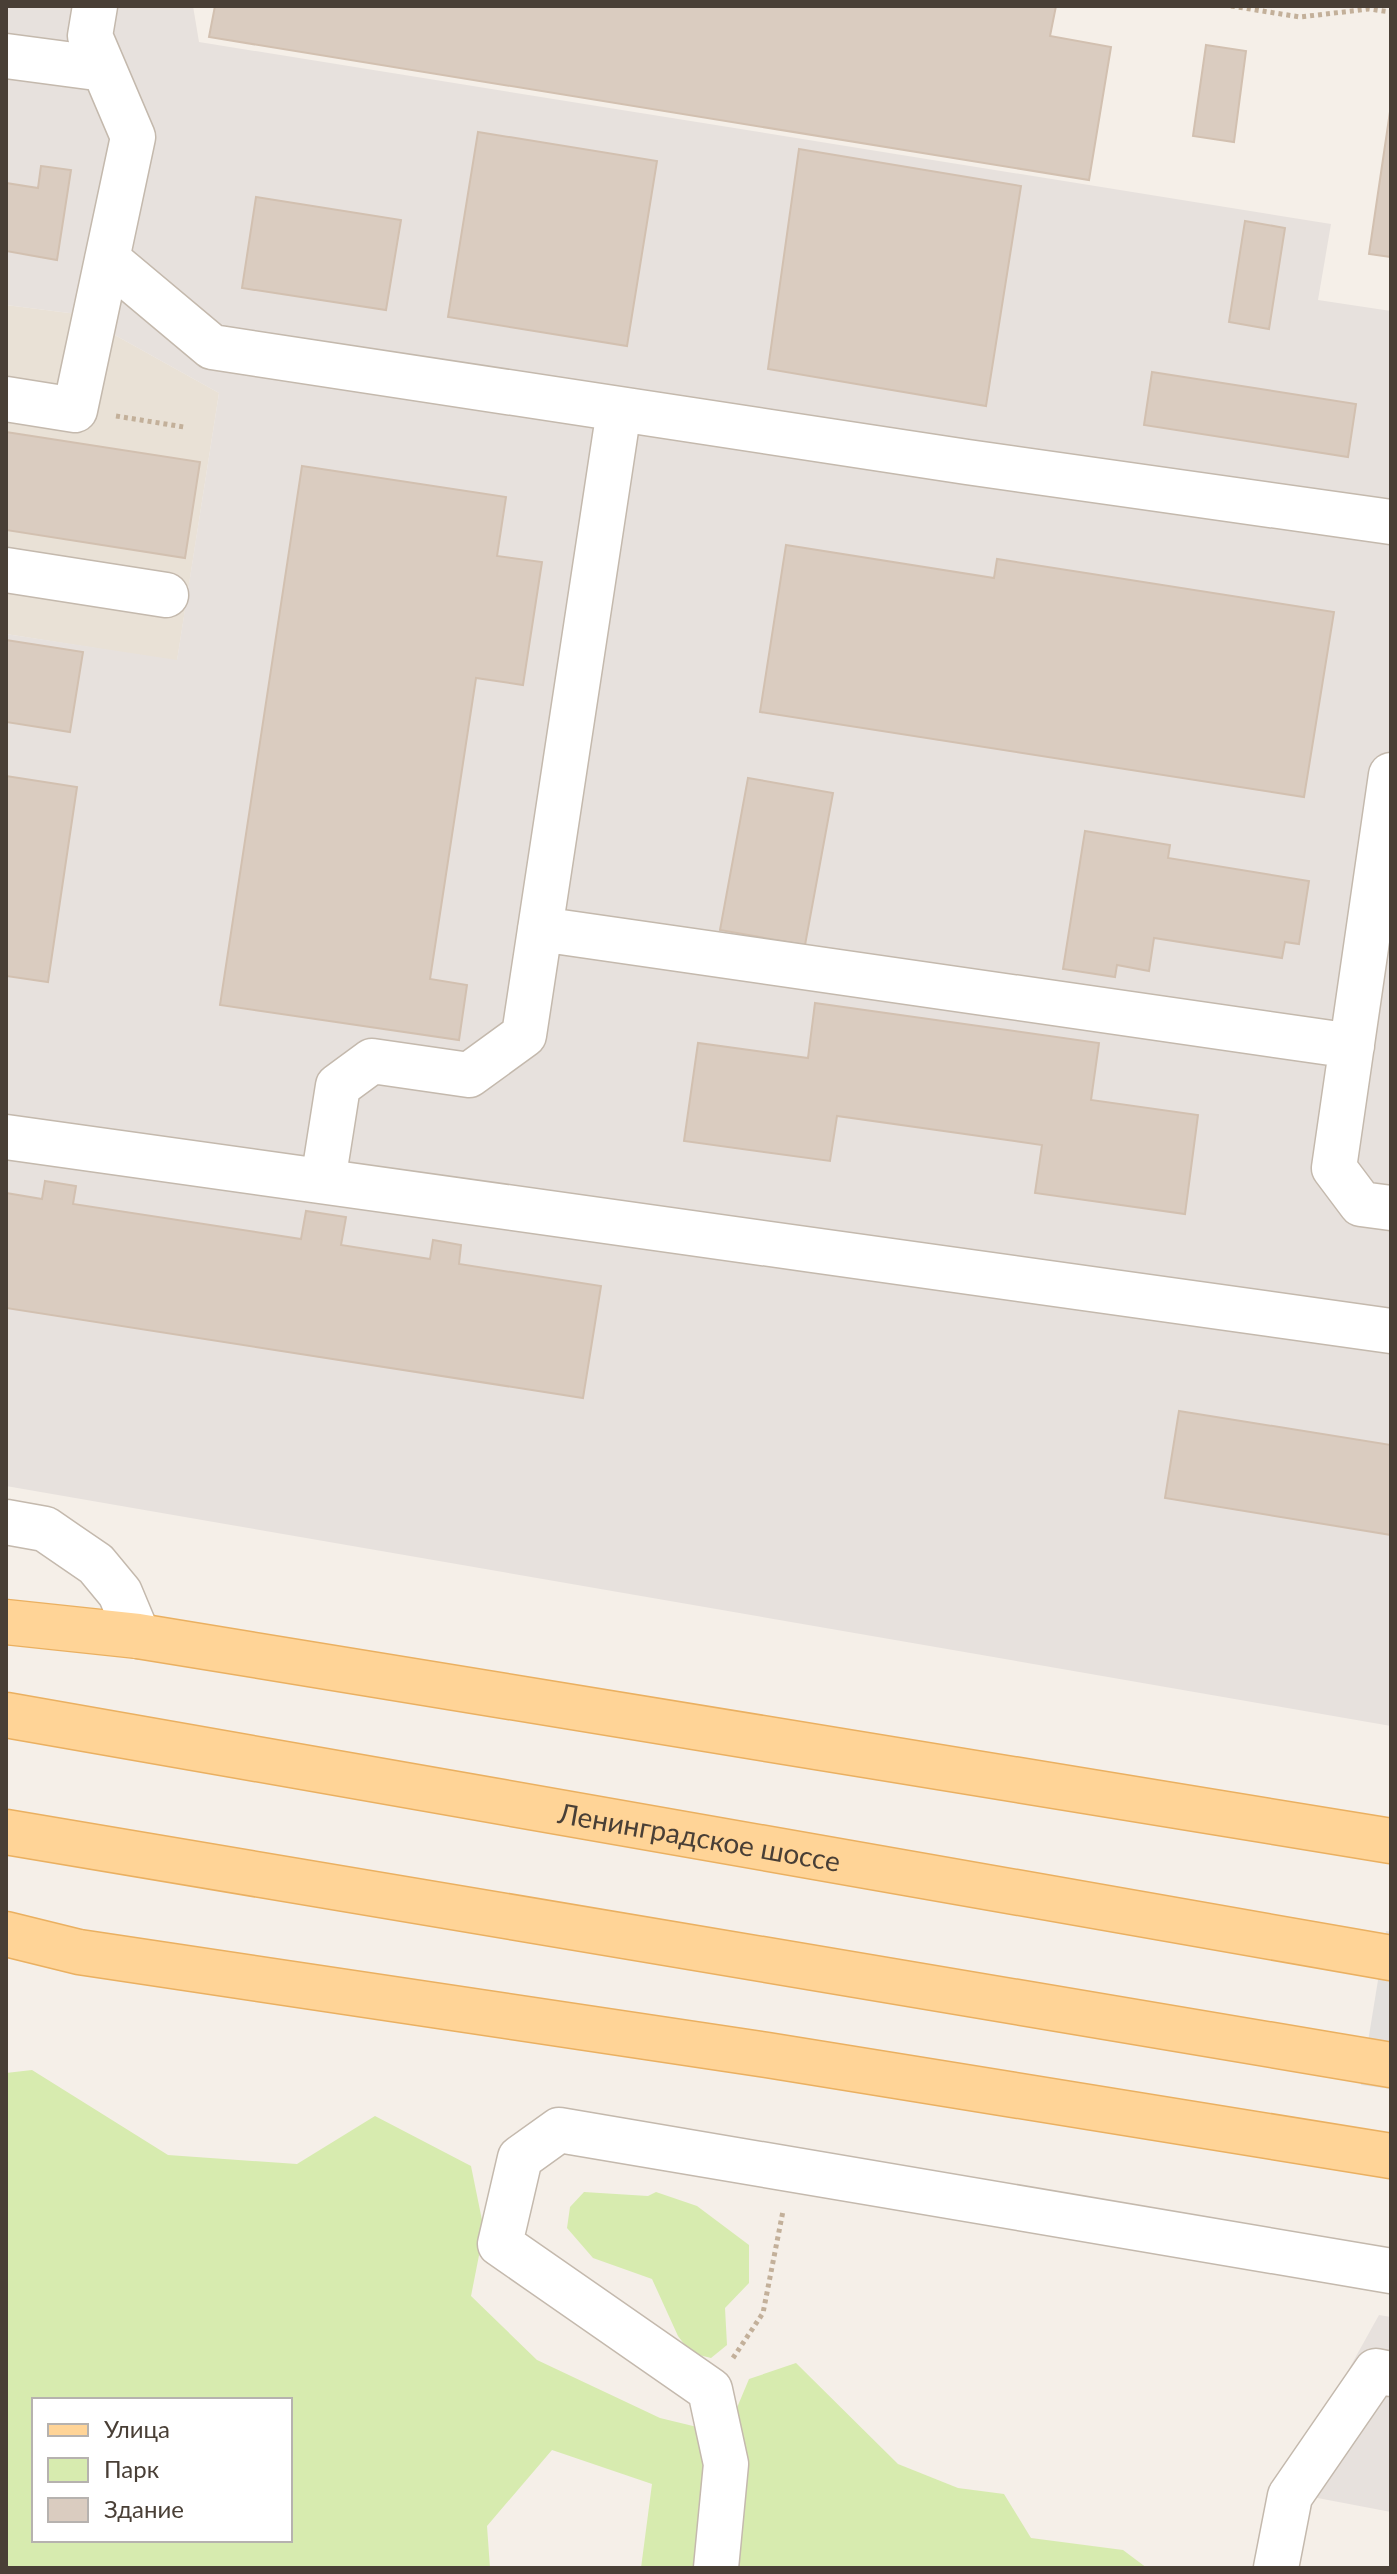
<svg xmlns="http://www.w3.org/2000/svg" width="1397" height="2574" font-family="Lato,sans-serif">
<style>
.residential{fill:#e9e1d6}
.industrial{fill:#e7e1dd}
.green{fill:#d7ebaf;fill-rule:evenodd}
.parking{fill:#e3e0dd}
.building{fill:#daccc0;stroke:#d2c0b0;stroke-width:2}
.lines{fill:none;stroke-linecap:round;stroke-linejoin:round}
.minor-casing{stroke:#c4b9ad;stroke-width:47}
.major-casing{stroke:#eab061;stroke-width:47}
.path{stroke:#c3b09a;stroke-width:5;stroke-dasharray:4 4;stroke-linecap:butt}
.minor{stroke:#fff;stroke-width:44}
.major{stroke:#ffd497;stroke-width:44}
.labels{text-anchor:middle;dominant-baseline:central;stroke-width:7;stroke-linejoin:round;paint-order:stroke}
.street-label{font-size:28px;fill:#493f36;stroke:#fff}
</style>
<rect width="100%" height="100%" fill="#f5efe8"/>
<path class="residential" d="M 6,305 L 77,314 L 219,393 L 177,661 L 6,634 Z"/>
<path class="industrial" d="M 6,6 L 193,6 L 199,42 L 1331,224 L 1318,300 L 1391,311 L 1391,1726 L 6,1486 L 6,634 L 177,660 L 219,393 L 77,314 L 6,305 Z
M 1379,2315 L 1391,2317 L 1391,2512 L 1281,2491 Z"/>
<path class="green" d="M 32,2070 L 168,2155 L 297,2164 L 375,2116 L 471,2166 L 484,2230 L 471,2296 L 537,2360 L 660,2418 L 726,2434 L 749,2379 L 796,2363 L 898,2464 L 958,2488 L 1004,2494 L 1031,2538 L 1123,2550 L 1147,2568 L 641,2568 L 652,2484 L 552,2450 L 487,2526 L 490,2568 L 6,2568 L 6,2073 ZM 34,2400 L 290,2400 L 290,2540 L 34,2540 Z
M 584,2192 L 648,2196 L 656,2192 L 697,2206 L 749,2245 L 749,2283 L 725,2308 L 727,2345 L 711,2358 L 691,2353 L 678,2336 L 652,2279 L 593,2258 L 567,2228 L 570,2207 Z"/>
<path class="parking" d="M 1386,1931 L 1391,1932 L 1391,2089 L 1361,2085 Z"/>
<path class="building" d="M 215,6 L 1056,6 L 1050,36 L 1111,47 L 1089,180 L 209,37 Z
M 1206,45 L 1246,51 L 1234,142 L 1193,136 Z
M 1391,105 L 1391,257 L 1369,254 Z
M 478,132 L 657,161 L 627,346 L 448,317 Z
M 799,149 L 1021,186 L 986,406 L 768,369 Z
M 41,166 L 71,170 L 57,260 L 6,251 L 6,183 L 38,188 Z
M 256,197 L 401,220 L 386,310 L 242,288 Z
M 1245,221 L 1285,228 L 1269,329 L 1229,322 Z
M 1152,372 L 1356,404 L 1348,457 L 1144,425 Z
M 6,432 L 200,462 L 185,558 L 6,530 Z
M 302,466 L 506,497 L 497,556 L 542,562 L 523,685 L 476,678 L 430,979 L 467,985 L 459,1040 L 220,1005 Z
M 786,545 L 994,578 L 997,559 L 1334,612 L 1304,797 L 760,712 Z
M 6,640 L 83,652 L 70,732 L 6,722 Z
M 6,776 L 77,787 L 48,982 L 6,976 Z
M 748,778 L 833,793 L 805,945 L 720,930 Z
M 1085,831 L 1170,845 L 1168,858 L 1309,881 L 1299,944 L 1285,942 L 1282,958 L 1154,938 L 1149,971 L 1117,965 L 1115,977 L 1063,969 Z
M 815,1003 L 1099,1043 L 1091,1100 L 1198,1115 L 1185,1214 L 1035,1193 L 1042,1145 L 837,1116 L 830,1161 L 684,1141 L 698,1043 L 808,1058 Z
M 45,1181 L 76,1186 L 73,1204 L 301,1239 L 306,1211 L 346,1217 L 341,1245 L 430,1259 L 433,1240 L 461,1245 L 459,1264 L 601,1286 L 583,1398 L 6,1308 L 6,1193 L 42,1199 Z
M 1179,1411 L 1391,1445 L 1391,1535 L 1165,1498 Z"/>
<g class="lines">
<defs>
<path id="minor" d="M 6,56 L 104,69
M 107,259 L 212,347 L 967,462 L 1391,522
M 6,399 L 75,410 L 133,137 L 90,36 L 95,6
M 6,570 L 166,595
M 1391,775 L 1334,1168 L 1361,1204 L 1391,1208
M 540,929 L 1352,1046
M 6,1137 L 1391,1331
M 323,1181 L 338,1086 L 372,1061 L 469,1075 L 524,1035 L 619,410
M 6,1522 L 45,1529 L 96,1564 L 120,1593 L 138,1636
M 716,2568 L 726,2464 L 710,2390 L 500,2244 L 520,2158 L 559,2130 L 1391,2271
M 1276,2568 L 1290,2496 L 1376,2371 L 1391,2374"/>
<g id="major">
<path d="M 6,1622 L 138,1636 L 1391,1841"/>
<path id="s1" d="M 6,1715 L 1391,1958"/>
<path d="M 6,1832 L 1391,2065"/>
<path d="M 6,1934 L 79,1952 L 767,2055 L 1391,2156"/>
</g>
</defs>
<use href="#minor" class="minor-casing"/>
<use href="#major" class="major-casing"/>
<path class="path" d="M 1231,6 L 1300,17 L 1369,9 L 1391,12
M 116,416 L 184,427
M 733,2358 L 763,2313 L 783,2211"/>
<use href="#minor" class="minor"/>
<use href="#major" class="major"/>
</g>
<g class="labels">
<g class="street-label">
<text stroke="none"><textPath href="#s1" startOffset="704">Ленинградское шоссе</textPath></text>
</g>
</g>
<rect width="1397" height="2574" fill="none" stroke="#493f36" stroke-width="16"/>
<rect x="32" y="2398" width="260" height="144" fill="#ffffff" stroke="#b6b2af" stroke-width="2"/>
<rect x="48" y="2424" width="40" height="12" fill="#ffd497" stroke="#b6b2af" stroke-width="2"/>
<text x="104" y="2438" font-size="24" fill="#493f36">Улица</text>
<rect x="48" y="2458" width="40" height="24" fill="#d7ebaf" stroke="#b6b2af" stroke-width="2"/>
<text x="104" y="2478" font-size="24" fill="#493f36">Парк</text>
<rect x="48" y="2498" width="40" height="24" fill="#daccc0" stroke="#b6b2af" stroke-width="2"/>
<text x="104" y="2518" font-size="24" fill="#493f36">Здание</text>
</svg>
